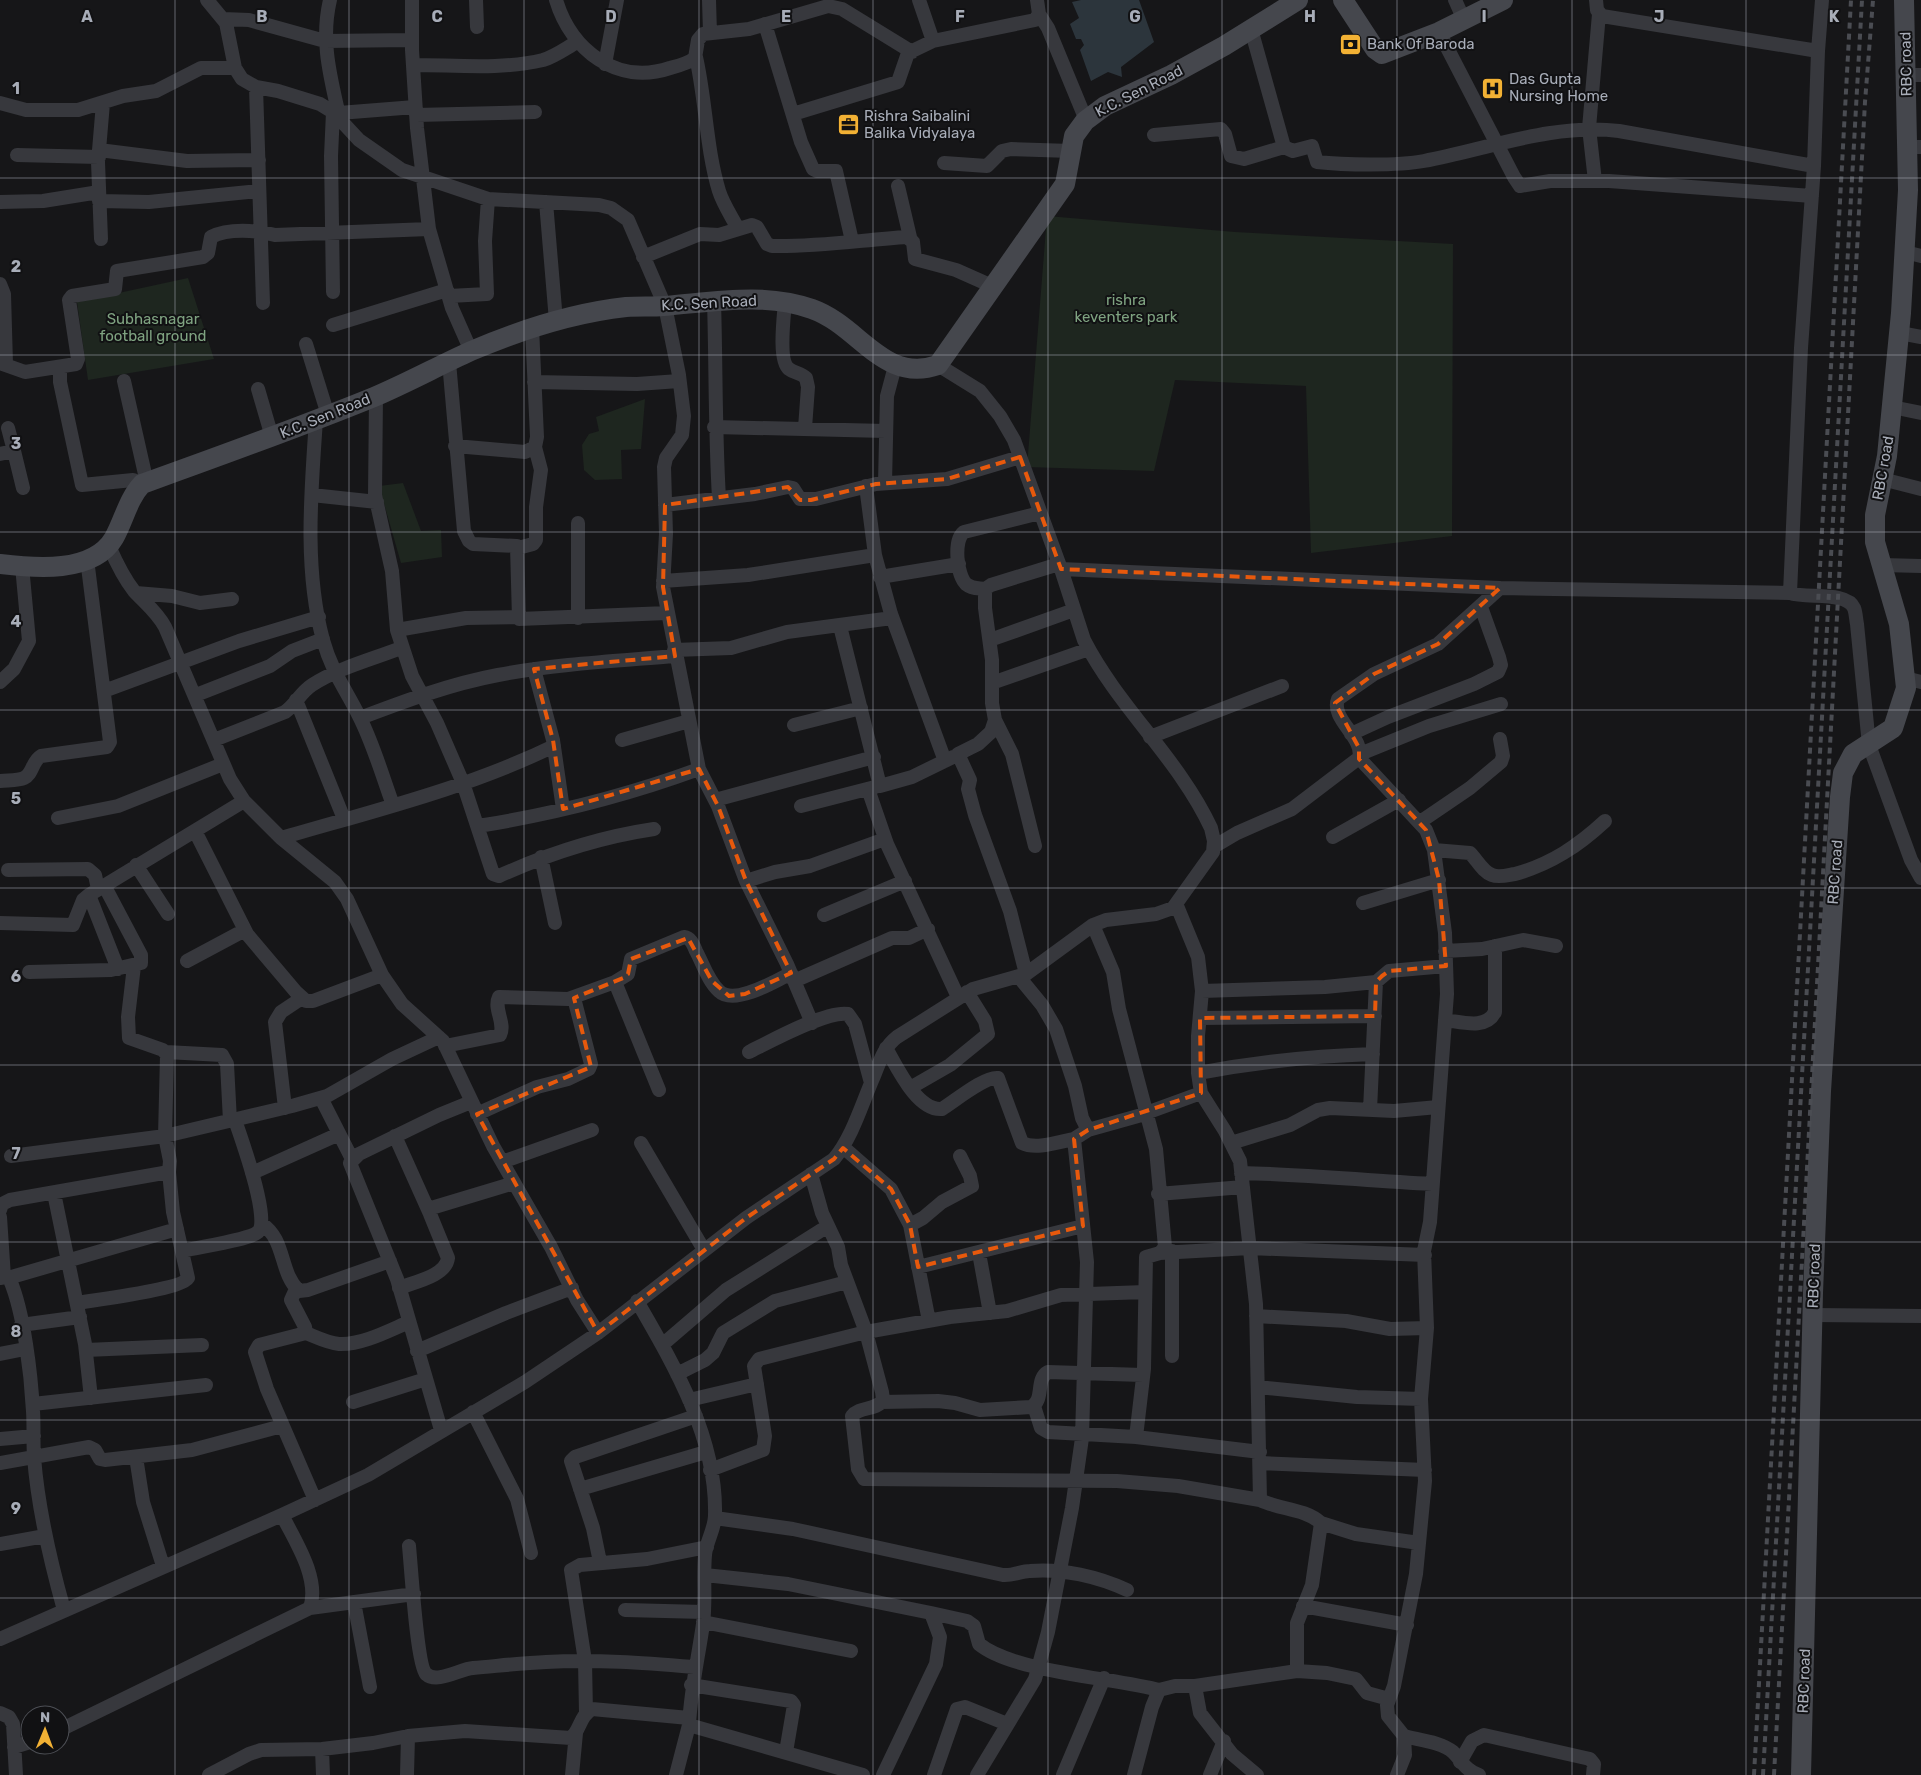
<svg xmlns="http://www.w3.org/2000/svg" width="1921" height="1775" font-family="Rubik,sans-serif">
<style>
.green{fill:#1e261f}
.water{fill:#2c353c}
.lines{fill:none;stroke-linecap:round;stroke-linejoin:round}
.street{stroke:#37383d;stroke-width:14}
.secondary{stroke:#45474d;stroke-width:20}
.rail{stroke:#4a4c52;stroke-width:4;stroke-dasharray:6 5;stroke-linecap:butt}
.marked{fill:none;stroke:#e8590c;stroke-width:4;stroke-dasharray:10 6;stroke-linejoin:round}
.grid{fill:none;stroke:#a8adb8;stroke-width:1;stroke-opacity:0.55}
.labels{text-anchor:middle;dominant-baseline:central;stroke-width:4;stroke-linejoin:round;paint-order:stroke}
.poi-label{font-size:15px;fill:#a8adb8;stroke:#111113;text-anchor:start}
.street-label{font-size:15px;fill:#a8adb8;stroke:#111113}
.park-label{font-size:15px;fill:#7fa381;stroke:#111113}
.grid-label{font-size:16px;text-anchor:middle;font-weight:bold;fill:#a8adb8;stroke:#111113;stroke-width:4;stroke-linejoin:round;paint-order:stroke}
</style>
<rect width="100%" height="100%" fill="#161618"/>
<path class="green" d="M 1047,216 L 1235,232 L 1453,244 L 1452,536 L 1311,553 L 1306,386 L 1175,380 L 1154,471 L 1027,467 Z
M 188,278 L 214,359 L 88,380 L 77,302 Z
M 645,399 L 641,449 L 621,450 L 622,479 L 595,480 L 584,470 L 582,445 L 589,434 L 599,431 L 596,417 Z
M 403,483 L 421,531 L 441,530 L 442,557 L 401,563 L 379,486 Z"/>
<path class="water" d="M 1081,0 L 1139,0 L 1154,42 L 1121,67 L 1122,77 L 1108,72 L 1091,81 L 1080,50 L 1084,45 L 1081,39 L 1076,39 L 1070,24 L 1079,18 L 1072,2 Z"/>
<g class="lines">
<path class="street" d="M 207,0 L 226,23 L 235,68 L 242,79 L 256,87 L 278,91 L 320,104 L 333,112 L 359,140 L 402,170 L 488,199 L 599,205 L 611,208 L 628,220 L 665,306 L 679,375 L 684,416 L 682,435 L 666,458 L 664,467 L 666,534 L 663,587 L 699,769 L 718,806 L 746,881 L 787,964 L 812,1023
M 330,0 C 320,42 331,79 340,120
M 412,0 L 412,50 L 417,128 L 429,229 L 452,308 L 471,351
M 476,0 L 477,27
M 556,0 C 571,50 617,86 670,68 C 678,66 687,64 695,58 L 698,40 L 703,34 L 749,29 L 828,6 L 842,9 L 912,52
M 709,0 L 710,33
M 919,0 L 933,41
M 1455,0 L 1464,20
M 1596,0 L 1597,10 L 1602,16 L 1818,51 L 1814,166 L 1801,348 L 1790,593
M 1039,14 L 1048,28 L 1086,120
M 223,19 L 249,20 L 325,41 L 412,40
M 765,24 L 801,142 L 813,169 L 817,171 L 836,171 L 852,241
M 1251,29 L 1284,147 L 1293,151 L 1312,146 L 1317,162 C 1343,165 1398,166 1424,161 C 1488,149 1553,123 1619,131 L 1814,166
M 1439,32 L 1514,177 L 1520,186 L 1550,181 L 1609,181 L 1812,196
M 1818,51 L 1822,0
M 696,57 C 706,101 706,148 719,191 C 723,204 732,217 738,229
M 605,64 L 617,0
M 413,65 C 455,65 502,70 543,60 C 556,56 566,48 577,42
M 1907,75 L 1921,75
M 256,87 L 263,303
M 0,103 L 26,110 L 78,110 L 123,96 L 156,91 L 201,68 L 235,68
M 339,113 L 415,107
M 793,114 L 898,82 L 908,53 L 933,41 L 1035,20 L 1039,14 L 1037,0
M 416,115 L 535,112
M 1154,135 L 1221,129 L 1225,134 L 1231,156 L 1244,159 L 1284,147
M 1908,147 L 1921,147
M 99,150 L 187,161 L 259,160
M 17,155 L 99,157
M 944,163 L 987,166 L 1002,151 L 1011,149 L 1071,151
M 1595,181 L 1589,128 L 1599,14
M 898,186 L 910,237
M 99,201 L 149,202 L 259,191
M 0,202 L 43,201 L 99,192
M 546,202 L 556,321
M 101,239 L 98,162 L 103,103
M 1905,252 L 1921,256
M 643,257 L 700,234 L 719,235 L 752,225 L 757,227 L 767,244 L 772,246 C 817,247 862,240 907,237 L 913,242 L 915,259 L 956,270 L 992,286
M 0,284 L 4,294 L 6,364
M 333,292 L 331,156 L 333,112
M 449,296 L 487,294 L 485,241 L 488,199
M 714,301 C 716,367 715,432 719,498
M 785,302 C 784,315 778,361 789,369 C 794,373 801,373 806,378 L 808,387 L 805,428
M 333,325 L 447,290
M 1900,333 L 1921,337
M 306,344 L 328,415
M 449,362 L 464,531 L 469,541 L 473,544 L 517,546 L 519,619 L 667,613
M 0,363 L 25,372 L 76,364 L 78,359 L 69,300 L 72,296 L 115,289 L 117,271 L 203,257 L 208,253 L 211,237 C 228,228 257,230 275,235 L 429,229
M 60,367 L 60,382 L 82,485 L 133,480 L 142,484
M 124,381 L 147,483
M 534,382 L 637,384 L 679,381
M 258,389 L 272,437
M 376,396 L 375,495 L 392,571 L 397,630 L 412,676 L 437,723 L 463,783 L 493,874 L 499,876 C 550,853 600,837 654,829
M 1892,407 L 1921,413
M 316,420 C 311,492 304,570 323,640 C 332,672 345,688 359,716 C 373,743 382,775 393,805
M 714,427 L 886,431
M 8,428 L 14,451
M 455,446 L 525,452 L 535,447 L 537,437 L 532,327
M 0,454 L 14,451 L 23,488
M 1882,479 L 1921,489
M 885,483 L 887,396 L 895,366
M 866,486 L 875,555 L 891,614 L 945,761
M 312,495 L 377,502
M 665,505 L 755,494 L 788,487 L 793,488 L 800,499 L 816,499 L 876,484 L 947,479 L 1020,457
M 109,546 C 116,562 123,577 134,591 C 145,603 157,612 165,627 L 230,779 L 244,801 L 281,838 L 335,882 L 347,899 L 382,975 L 402,1004 L 443,1041 L 493,1146 L 551,1247 L 577,1300 L 598,1333
M 518,548 L 533,544 L 536,540 L 536,507 L 541,470 L 535,447
M 1882,565 L 1921,566
M 1061,569 L 1500,588 L 1790,593 C 1806,599 1847,591 1854,608 C 1856,613 1856,620 1857,624 L 1869,745 L 1911,860 L 1921,878
M 880,577 L 959,564
M 663,581 L 748,575 L 875,555
M 985,589 C 978,588 972,589 966,584 C 957,575 953,540 964,532 L 1040,513
M 136,593 L 172,596 L 200,603 L 232,599
M 578,618 L 578,523
M 840,626 L 880,786 L 912,777 L 953,757
M 397,630 L 466,618 L 518,617
M 990,640 L 1074,610
M 674,650 L 731,648 L 787,632 L 892,618
M 534,669 L 553,740 L 563,809
M 1905,678 L 1921,682
M 0,682 L 14,669 L 29,641 L 22,566
M 992,683 L 1089,649
M 104,691 L 239,641 L 319,617
M 196,695 L 270,666 L 292,651 L 323,639
M 296,700 L 344,819
M 360,718 C 405,701 450,684 498,675 C 556,664 616,661 675,656
M 995,720 L 1012,754 L 1035,846
M 794,725 L 861,708
M 1351,734 L 1388,717 L 1474,684 L 1498,672 L 1501,665 L 1499,657 L 1481,607
M 1150,737 L 1282,686
M 214,740 L 285,712 C 296,704 300,693 312,685 C 338,668 373,659 401,648
M 622,740 L 689,721
M 1360,754 L 1429,726 L 1501,704
M 1359,758 L 1426,830 L 1434,850 L 1445,933 L 1447,994 L 1430,1222 L 1424,1251 L 1427,1328 L 1421,1399 L 1425,1481 L 1416,1574 L 1394,1686 L 1387,1705 L 1388,1716 L 1404,1736 L 1405,1755 L 1397,1775
M 0,781 C 7,780 18,781 24,778 C 33,774 32,761 41,756 L 107,747 L 110,742 L 87,559
M 868,789 L 887,844 L 958,997
M 715,800 L 874,757
M 801,806 L 875,787
M 58,818 L 118,806 L 223,764
M 1420,822 L 1470,788 L 1501,762 L 1503,756 L 1500,739
M 478,826 C 554,814 628,795 699,769
M 195,831 L 247,934 L 296,992 L 306,1001 L 313,1001 L 382,975
M 1333,837 L 1399,800
M 281,838 C 373,811 468,788 554,746
M 1215,846 L 1237,833 L 1292,809 L 1359,758 C 1365,738 1330,719 1338,699 L 1374,674 L 1438,644 L 1500,588
M 1434,850 L 1470,853 C 1477,860 1483,872 1492,875 C 1499,878 1508,875 1515,874 C 1551,864 1578,846 1605,821
M 541,857 L 555,923
M 136,865 L 168,914
M 8,870 L 88,869 L 95,875 L 98,889
M 746,881 L 775,872 L 810,866 L 885,839
M 89,895 L 118,969
M 1363,903 L 1439,880
M 824,915 L 905,881
M 0,923 L 73,925 L 83,900 L 89,895 L 244,801
M 1093,925 L 1113,972 L 1119,1009 L 1156,1149 L 1165,1247 L 1160,1253 L 1146,1257 L 1144,1369 L 1136,1437
M 1445,951 L 1482,949 L 1523,940 L 1556,946
M 187,961 L 245,930
M 29,972 L 111,970 L 141,963 L 141,955 L 104,885
M 1026,974 L 1010,911 L 975,815 L 968,789 L 970,780 L 958,754 L 978,744 L 991,732 L 995,720 L 992,703 L 992,660 L 985,608 L 985,589 L 991,585 L 1059,564
M 1019,977 L 1042,1005 L 1056,1029 L 1075,1086 L 1082,1118 L 1088,1130
M 794,981 L 892,938 L 909,938 L 928,929
M 615,982 L 628,974 L 631,959 L 684,937 C 691,938 693,944 696,951 C 703,964 708,981 719,991 C 734,1006 776,981 791,973
M 1202,991 L 1325,987 L 1376,982
M 1200,1018 L 1375,1016
M 1445,1020 C 1462,1022 1486,1030 1495,1012 L 1495,946
M 445,1046 L 500,1035 C 506,1023 493,1009 499,997 L 568,999 L 615,982 L 659,1090
M 886,1048 C 897,1067 917,1111 942,1109 C 955,1101 985,1076 998,1078 L 1022,1143 C 1036,1150 1058,1142 1074,1139
M 166,1052 L 222,1055 L 227,1064 L 230,1121
M 749,1052 C 769,1042 827,1010 848,1014 L 855,1024 L 871,1083
M 1198,1073 C 1256,1062 1313,1056 1373,1054
M 910,1088 L 950,1065 L 988,1034 L 985,1021 L 967,992
M 1201,1093 L 1225,1131 L 1240,1161 L 1256,1304 L 1260,1500 C 1280,1510 1304,1508 1321,1523 L 1312,1585 L 1297,1623 L 1297,1671
M 321,1098 L 352,1159
M 285,1108 L 275,1022 L 281,1012 L 302,998
M 1370,1110 L 1376,982 L 1389,971 L 1446,966
M 477,1114 L 537,1087 L 568,1079 L 589,1069 L 591,1064 L 574,998
M 395,1136 L 430,1214 L 448,1258 C 446,1276 414,1282 399,1288
M 641,1143 L 704,1250
M 1231,1143 L 1290,1125 L 1318,1110 L 1330,1108 L 1394,1111 L 1438,1107
M 843,1147 L 891,1189 L 910,1225
M 11,1156 L 165,1136 L 292,1106 L 327,1096 L 392,1059 L 439,1037
M 502,1162 L 592,1130
M 252,1173 L 339,1134
M 1241,1173 C 1305,1174 1368,1181 1432,1184
M 811,1174 L 822,1213 L 838,1247 L 841,1265 L 866,1332 L 882,1392 L 883,1400 C 876,1411 860,1406 852,1416 L 858,1469 L 864,1479 L 1117,1481 L 1178,1486 L 1260,1500
M 54,1193 L 85,1344 L 91,1398
M 1158,1194 L 1243,1187
M 428,1209 L 514,1183
M 0,1210 L 2,1204 L 10,1200 L 169,1172
M 0,1217 L 4,1277
M 262,1224 C 286,1240 279,1272 299,1291 L 308,1290 L 390,1261
M 183,1251 C 198,1247 249,1240 258,1232 C 271,1220 241,1138 235,1120
M 1172,1251 L 1172,1356
M 979,1253 L 990,1313
M 1160,1253 L 1250,1248 L 1425,1255
M 918,1267 L 1083,1226
M 0,1278 L 6,1277 L 10,1280 C 24,1313 31,1374 33,1411 C 34,1426 33,1442 34,1457 C 38,1509 50,1560 64,1610
M 8,1278 L 177,1229
M 296,1289 L 291,1300 L 305,1327 L 306,1333 L 259,1345 L 255,1352 L 267,1389 L 315,1500
M 637,1301 C 674,1365 717,1438 715,1515 C 715,1529 706,1542 705,1555 C 703,1578 706,1601 703,1624 C 698,1659 691,1688 689,1725 L 863,1775
M 77,1303 C 94,1300 182,1289 188,1278 L 173,1212 L 169,1172 L 170,1161 L 165,1136 L 167,1055 L 163,1050 L 129,1038 L 128,1017 L 134,966
M 1813,1315 L 1921,1316
M 1256,1316 L 1346,1321 L 1390,1329 L 1427,1328
M 929,1321 L 910,1225 L 923,1218 L 942,1202 L 972,1186 L 970,1176 L 960,1156
M 21,1325 L 80,1317
M 306,1333 C 316,1337 328,1343 339,1344 C 362,1345 388,1331 409,1322
M 662,1345 L 726,1290 L 828,1226
M 86,1350 L 202,1345
M 417,1351 L 506,1313 L 572,1288
M 0,1354 L 25,1349
M 677,1374 L 705,1360 L 713,1353 L 723,1333 L 775,1301 L 847,1282
M 1258,1387 L 1357,1397 L 1421,1399
M 689,1400 L 757,1384
M 353,1402 L 426,1379
M 881,1402 L 938,1401 L 955,1403 L 980,1410 L 1031,1407 C 1045,1400 1035,1379 1048,1372 L 1143,1375
M 33,1404 L 206,1385
M 1034,1406 L 1041,1428 L 1048,1432 L 1136,1437 L 1260,1452
M 473,1412 L 517,1499 L 531,1553
M 441,1430 L 397,1279 L 350,1163 L 359,1154 L 439,1115 L 471,1102
M 0,1439 L 34,1436
M 136,1457 L 143,1502 L 163,1566
M 0,1463 L 89,1447 L 95,1450 L 100,1459 L 105,1460 L 192,1450 L 282,1426
M 1260,1463 L 1425,1470
M 710,1470 L 763,1450 L 765,1436 L 754,1366 L 759,1359 L 866,1332 L 950,1317 L 1007,1311 L 1061,1295 L 1145,1292
M 580,1489 L 706,1452
M 715,1518 L 793,1529 L 1003,1575 C 1013,1576 1021,1571 1030,1571 C 1062,1568 1099,1577 1127,1590
M 1321,1523 L 1356,1534 L 1419,1543
M 0,1544 L 45,1536
M 409,1546 C 411,1565 417,1665 426,1674 C 437,1684 460,1669 473,1668 C 497,1666 522,1663 546,1662 C 595,1659 645,1663 694,1667
M 600,1562 L 593,1528 L 571,1461 L 575,1457 L 696,1416
M 705,1575 L 788,1584 L 931,1613 L 940,1637 L 936,1664 L 883,1775
M 354,1602 L 370,1687
M 1303,1606 L 1407,1625
M 310,1608 L 414,1594
M 625,1610 L 704,1612
M 931,1613 L 967,1621 L 974,1626 L 979,1644 C 1013,1672 1113,1678 1159,1690
M 703,1622 L 851,1651
M 0,1639 L 282,1515 L 368,1475 L 525,1382 L 598,1333 L 746,1218 L 834,1159 C 853,1136 862,1103 874,1076 C 880,1061 884,1047 897,1037 L 973,989 L 1026,974 L 1093,925 L 1106,920 L 1156,914 L 1173,908 L 1213,852 L 1214,841 L 1211,828 C 1179,759 1119,708 1084,640 L 1061,569 L 1014,440 L 1000,416 L 980,391 L 938,365
M 691,1685 L 791,1701 L 794,1705 L 786,1752
M 1195,1686 L 1297,1671 L 1327,1673 L 1356,1679 L 1367,1693 L 1389,1699
M 0,1713 L 9,1717 L 13,1724 L 16,1775
M 586,1713 L 585,1661 L 571,1570 L 580,1565 L 647,1559 L 707,1547
M 60,1730 L 310,1608 C 320,1578 295,1541 282,1515
M 1404,1736 C 1419,1740 1441,1742 1453,1752 C 1462,1761 1466,1771 1479,1775
M 14,1747 L 30,1742
M 322,1749 L 323,1775
M 1460,1762 L 1472,1741 L 1484,1735 L 1590,1759 L 1594,1764 L 1593,1775
M 209,1775 L 249,1754 L 261,1750 L 322,1749 L 373,1743 L 408,1736 L 465,1731 L 571,1738 C 581,1729 579,1717 592,1709 L 689,1718
M 407,1775 L 408,1736
M 572,1775 L 576,1733
M 676,1775 L 689,1725
M 934,1775 L 957,1709 L 965,1707 L 1007,1724
M 977,1775 L 1035,1679 L 1048,1632 L 1072,1508 L 1082,1438 L 1087,1262 L 1074,1139 L 1088,1130 L 1138,1116 L 1201,1093 L 1198,1073 L 1198,1036 L 1202,991 L 1198,957 L 1177,906
M 1063,1775 L 1104,1678
M 1134,1775 L 1152,1707 L 1159,1690 L 1175,1686 L 1195,1686 L 1200,1713 L 1232,1754 L 1257,1775
M 1210,1775 L 1224,1741"/>
<path class="secondary" d="M 1343,0 L 1375,49 L 1382,54 L 1439,32 L 1503,0
M 0,564 C 34,568 93,574 114,538 C 124,520 128,499 142,484 C 220,456 298,428 374,397 C 407,383 438,366 471,351 C 520,330 572,313 626,307 C 639,306 652,307 664,306 C 714,302 764,292 812,309 C 860,326 883,384 938,365 L 1065,184 L 1074,136 L 1085,121 L 1105,106 L 1171,75 L 1224,46 L 1298,0
M 1801,1775 L 1813,1293 L 1821,1091 L 1840,797 L 1843,773 L 1853,754 L 1893,728 L 1906,688 L 1899,624 L 1875,542 L 1875,515 L 1887,456 L 1901,313 L 1908,190 L 1904,0"/>
<path class="rail" d="M 1754,1775 L 1851,0
M 1763,1775 L 1862,0
M 1774,1775 L 1865,102 L 1873,0"/>
</g>
<path class="marked" d="M 1020,457 L 1061,569 L 1500,588 L 1438,644 L 1374,674 L 1335,703 L 1359,748 L 1359,759 L 1426,830 L 1439,880 L 1446,966 L 1389,971 L 1382,976 L 1376,982 L 1375,1016 L 1200,1018 L 1201,1093 L 1088,1130 L 1074,1139 L 1083,1226 L 918,1267 L 910,1225 L 891,1189 L 843,1148 L 834,1159 L 746,1218 L 598,1333 L 477,1114 L 591,1067 L 574,998 L 623,978 L 628,974 L 631,959 L 688,938 L 712,981 L 729,996 L 745,994 L 791,973 L 746,881 L 718,806 L 699,769 L 563,809 L 553,740 L 534,669 L 675,656 L 663,587 L 665,505 L 788,487 L 800,500 L 811,500 L 876,484 L 947,479 Z"/>
<path class="grid" d="M 175,0 L 175,1775M 349,0 L 349,1775M 524,0 L 524,1775M 699,0 L 699,1775M 873,0 L 873,1775M 1048,0 L 1048,1775M 1222,0 L 1222,1775M 1397,0 L 1397,1775M 1572,0 L 1572,1775M 1746,0 L 1746,1775M 0,178 L 1921,178M 0,355 L 1921,355M 0,532 L 1921,532M 0,710 L 1921,710M 0,888 L 1921,888M 0,1065 L 1921,1065M 0,1242 L 1921,1242M 0,1420 L 1921,1420M 0,1598 L 1921,1598"/>
<defs>
<symbol id="bank-square" viewBox="-11 -11 22 22"><rect x="-9" y="-9" width="18" height="18" rx="4" fill="#f2b134" stroke="#111113"/><path d="M-6-4H6V4H-6ZM0-2.3a2.3 2.3 0 1 0 0 4.6a2.3 2.3 0 1 0 0-4.6Z" fill="#111"/></symbol>
<symbol id="hospital-square" viewBox="-11 -11 22 22"><rect x="-9" y="-9" width="18" height="18" rx="4" fill="#f2b134" stroke="#111113"/><path d="M-5-5h3v3.5h4V-5h3V5h-3V1.5h-4V5h-3Z" fill="#111"/></symbol>
<symbol id="office-square" viewBox="-11 -11 22 22"><rect x="-9" y="-9" width="18" height="18" rx="4" fill="#f2b134" stroke="#111113"/><path d="M-6-3h4V-5.5h4V-3h4V5H-6ZM-1-4.5V-3h2v-1.5ZM-6 0V1H6V0Z" fill="#111"/></symbol>
</defs>
<g fill-rule="evenodd">
<use href="#bank-square" x="1338" y="32" width="25" height="25"/>
<use href="#hospital-square" x="1480" y="76" width="25" height="25"/>
<use href="#office-square" x="836" y="112" width="25" height="25"/>
</g>
<g class="labels">
<g class="poi-label">
<text x="1367" y="44">Bank Of Baroda</text>
<text x="1509" y="79">Das Gupta<tspan x="1509" dy="17">Nursing Home</tspan></text>
<text x="864" y="116">Rishra Saibalini<tspan x="864" dy="17">Balika Vidyalaya</tspan></text>
</g>
<g class="street-label">
<text transform="translate(1906 64) rotate(-91)">RBC road</text>
<text transform="translate(1139 91) rotate(-27)">K.C. Sen Road</text>
<text transform="translate(709 303) rotate(-3)">K.C. Sen Road</text>
<text transform="translate(325 416) rotate(-22)">K.C. Sen Road</text>
<text transform="translate(1883 468) rotate(-80)">RBC road</text>
<text transform="translate(1835 872) rotate(-86)">RBC road</text>
<text transform="translate(1814 1276) rotate(-88)">RBC road</text>
<text transform="translate(1804 1681) rotate(-88)">RBC road</text>
</g>
<g class="park-label">
<text x="1126" y="300">rishra<tspan x="1126" dy="17">keventers park</tspan></text>
<text x="153" y="319">Subhasnagar<tspan x="153" dy="17">football ground</tspan></text>
</g>
</g>
<g class="grid-label">
<text x="87" y="22">A</text>
<text x="262" y="22">B</text>
<text x="437" y="22">C</text>
<text x="611" y="22">D</text>
<text x="786" y="22">E</text>
<text x="960" y="22">F</text>
<text x="1135" y="22">G</text>
<text x="1310" y="22">H</text>
<text x="1484" y="22">I</text>
<text x="1659" y="22">J</text>
<text x="1834" y="22">K</text>
<text x="16" y="94">1</text>
<text x="16" y="272">2</text>
<text x="16" y="449">3</text>
<text x="16" y="627">4</text>
<text x="16" y="804">5</text>
<text x="16" y="982">6</text>
<text x="16" y="1159">7</text>
<text x="16" y="1337">8</text>
<text x="16" y="1514">9</text>
</g>
<g transform="translate(45 1730) rotate(1)"><circle r="24" fill="#111113" stroke="#4d4f55"/>
<path d="M0-4L9 19L0 12L-9 19Z" fill="#f2b134"/>
<text y="-8" font-size="14" font-weight="bold" text-anchor="middle" fill="#a8adb8">N</text>
</g>
</svg>
